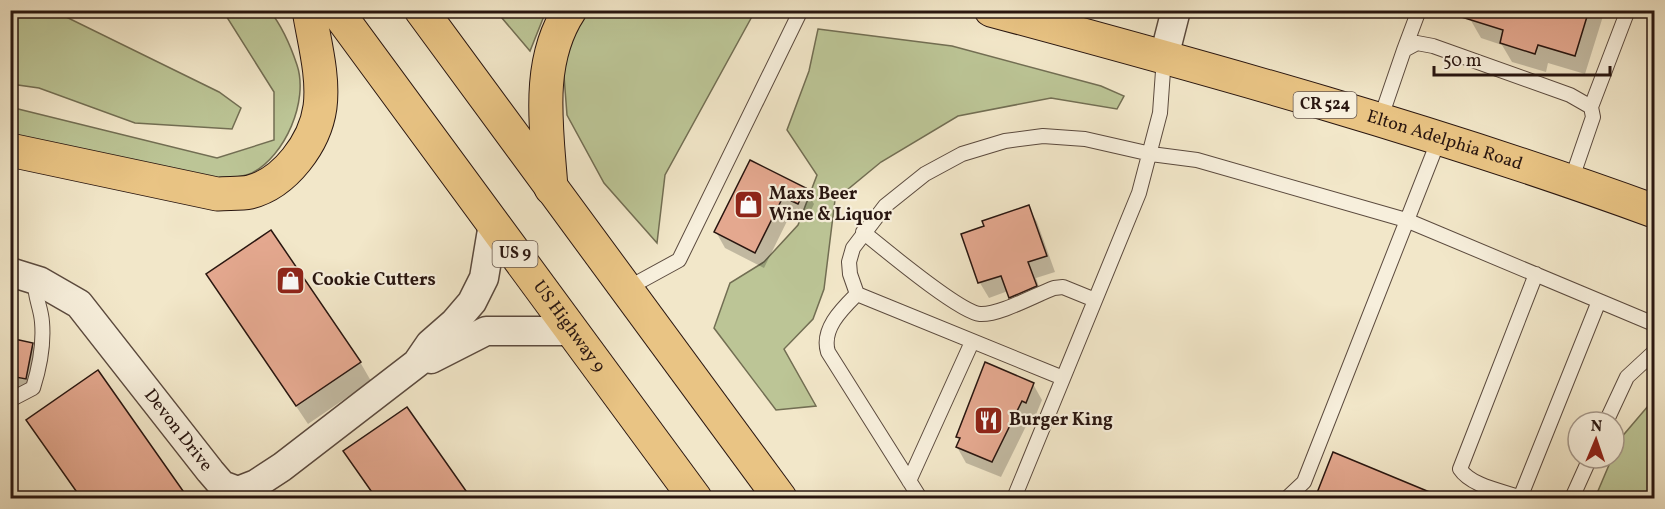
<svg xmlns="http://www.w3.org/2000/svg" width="1665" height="509" font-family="Vollkorn,serif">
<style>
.green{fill:#bcc596;stroke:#726e53;stroke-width:1.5}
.shadow{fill:#0003}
.building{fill:#e4a88f;stroke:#291610;stroke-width:1.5}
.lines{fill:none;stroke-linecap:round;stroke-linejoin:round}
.service-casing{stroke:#5b4a3e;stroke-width:16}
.minor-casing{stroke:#5b4a3e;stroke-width:31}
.primary-casing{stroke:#291610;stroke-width:35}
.trunk-casing{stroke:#291610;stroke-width:35}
.service{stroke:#f7efdc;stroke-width:14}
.minor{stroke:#f7efdc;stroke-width:28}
.primary{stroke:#e9c484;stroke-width:33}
.trunk{stroke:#e9c484;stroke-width:33}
.labels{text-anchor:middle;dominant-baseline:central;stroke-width:4.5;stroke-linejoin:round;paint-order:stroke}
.shield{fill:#f7efdc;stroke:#67574d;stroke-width:1.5}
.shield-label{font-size:16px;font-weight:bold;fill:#291610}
.street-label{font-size:18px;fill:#291610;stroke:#f7efdc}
.poi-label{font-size:18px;font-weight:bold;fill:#291610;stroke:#f7efdc;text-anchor:start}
</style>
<rect width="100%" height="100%" fill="#f2e7c9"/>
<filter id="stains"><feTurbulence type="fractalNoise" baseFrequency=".00333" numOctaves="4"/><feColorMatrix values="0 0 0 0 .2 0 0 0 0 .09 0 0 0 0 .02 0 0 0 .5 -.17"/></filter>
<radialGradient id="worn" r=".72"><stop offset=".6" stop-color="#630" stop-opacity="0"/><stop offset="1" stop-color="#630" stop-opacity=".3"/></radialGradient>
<path class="green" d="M 10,11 L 54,11 L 219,92 L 241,108 L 232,129 L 135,123 L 39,88 L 11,84 Z
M 223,11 L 270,11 C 281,25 291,47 297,65 C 309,101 285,156 252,173 C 243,177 230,178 220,180 L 11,134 L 10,107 L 217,158 L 274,140 L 274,92 Z
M 496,11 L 546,11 L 530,51 Z
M 585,11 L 755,11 L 665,175 L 657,243 L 604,183 L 567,115 L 562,50 Z
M 818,29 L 952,46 L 1101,86 L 1124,96 L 1117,109 L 1051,98 L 958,116 L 881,162 L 835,200 L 824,289 L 813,319 L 784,349 L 816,406 L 776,410 L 714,328 L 730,283 L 764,262 L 798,225 L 817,175 L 787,130 L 809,71 Z
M 1654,399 L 1654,498 L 1595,498 L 1620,439 Z"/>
<path class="shadow" d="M 1472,10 L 1603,10 L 1604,13 L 1585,74 L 1548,63 L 1546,72 L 1512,62 L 1502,45 L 1481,38 L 1470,19 Z
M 751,162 L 805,189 L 814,204 L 807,219 L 792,211 L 764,268 L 725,248 L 716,232 Z
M 1028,207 L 1037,222 L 1055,272 L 1036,278 L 1044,301 L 1019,312 L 1008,291 L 989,298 L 980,283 L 963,235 Z
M 208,275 L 360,362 L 371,381 L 308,424 Z
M 10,340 L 32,344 L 41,360 L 35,394 L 10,389 Z
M 98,372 L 186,498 L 80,498 L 28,420 Z
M 1033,384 L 1042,400 L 1035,417 L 1031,416 L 1001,477 L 966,463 L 957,447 L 960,441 L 958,437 Z
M 407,409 L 469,498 L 375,498 L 345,452 Z
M 1334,454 L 1442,498 L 1317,498 Z"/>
<path class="building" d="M 1456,10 L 1589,10 L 1575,56 L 1538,45 L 1535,54 L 1500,43 L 1503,30 L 1455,15 Z
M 750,160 L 806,188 L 798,204 L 783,197 L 755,253 L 714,232 Z
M 1029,205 L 1047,256 L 1028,262 L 1037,286 L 1009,298 L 1001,276 L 978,283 L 961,234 L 984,226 L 982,221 Z
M 271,230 L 361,362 L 296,406 L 206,274 Z
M 10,338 L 33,343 L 26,379 L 10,376 Z
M 985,362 L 1034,383 L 1026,403 L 1022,401 L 992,462 L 956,447 L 960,438 L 956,437 Z
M 98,370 L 188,498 L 81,498 L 26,420 Z
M 407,407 L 471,498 L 376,498 L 343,451 Z
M 1333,452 L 1444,498 L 1315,498 Z"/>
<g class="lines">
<defs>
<path id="service" d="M 1404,50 L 1419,10
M 1591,107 L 1628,10
M 1380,120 L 1404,50 L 1417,43 L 1433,46 L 1570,95 L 1591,107 L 1593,117 L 1571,181
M 863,232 C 883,248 959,312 980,314 C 1000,315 1035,295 1054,288 L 1063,287 L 1095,300
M 626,289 L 679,260 L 801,10
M 857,294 L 1063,378
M 10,400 L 33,388 C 40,366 44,345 42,322 C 41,307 34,296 35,280
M 1606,422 L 1627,377 L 1654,352
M 909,481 L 972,342
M 920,498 L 828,352 C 821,329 842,309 857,294 L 850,274 L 849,262 L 853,248 L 885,206 L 925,174 L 962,154 L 1005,141 L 1043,136 L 1085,139 L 1151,154 L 1197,160 L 1406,220 L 1654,324
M 1014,498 L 1139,193 L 1160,113 L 1164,57
M 1287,498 L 1304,482 L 1439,139
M 1520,498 L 1599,301
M 1522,498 C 1502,491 1471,486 1460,469 L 1536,274
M 1572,498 L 1590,458"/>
<g id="minor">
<path d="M 1164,57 L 1176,10"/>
<path id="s1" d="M 10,272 L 39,281 L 79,304 L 210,471 L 222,485 L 238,491 L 256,484 L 282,467 L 417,363 L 430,344 L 454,323 L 472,302 L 484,278 L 493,224"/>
<path d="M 431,359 L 486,331 L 571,331"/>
</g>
<g id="primary">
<path id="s2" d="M 991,10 C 1214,70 1438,132 1654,211"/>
</g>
<g id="trunk">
<path id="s3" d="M 336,10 L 695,498"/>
<path d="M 421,10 L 780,498"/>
<path d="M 10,150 L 217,194 C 228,193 240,194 250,192 C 285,183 315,143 320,107 C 324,76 314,41 309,10"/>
<path d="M 551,188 C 547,129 535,63 570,10"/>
</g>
</defs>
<use href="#service" class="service-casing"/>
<use href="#minor" class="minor-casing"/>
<use href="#primary" class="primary-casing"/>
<use href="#trunk" class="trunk-casing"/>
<use href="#service" class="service"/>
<use href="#minor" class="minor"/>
<use href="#primary" class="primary"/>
<use href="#trunk" class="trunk"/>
</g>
<defs>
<symbol id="shop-square" viewBox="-11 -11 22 22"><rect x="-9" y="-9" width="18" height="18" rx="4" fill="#8f2418" stroke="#f7efdc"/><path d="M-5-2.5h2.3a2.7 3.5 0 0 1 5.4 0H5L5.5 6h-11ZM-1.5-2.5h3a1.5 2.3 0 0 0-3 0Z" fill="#fff"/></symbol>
<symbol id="restaurant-square" viewBox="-11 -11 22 22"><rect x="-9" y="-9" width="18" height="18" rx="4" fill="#8f2418" stroke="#f7efdc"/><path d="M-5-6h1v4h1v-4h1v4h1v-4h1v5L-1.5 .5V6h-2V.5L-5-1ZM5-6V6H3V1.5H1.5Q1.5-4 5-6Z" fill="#fff"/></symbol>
</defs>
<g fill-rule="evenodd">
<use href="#shop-square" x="732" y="188" width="33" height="33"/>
<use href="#shop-square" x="274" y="264" width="33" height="33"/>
<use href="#restaurant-square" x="972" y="404" width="33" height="33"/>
</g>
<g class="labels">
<g class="shield">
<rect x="1293.5" y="92" width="63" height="26" rx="4.5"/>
<rect x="492.5" y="241" width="45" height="26" rx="4.5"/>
</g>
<g class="shield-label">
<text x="1325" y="105">CR 524</text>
<text x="515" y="254">US 9</text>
</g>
<g class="street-label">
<text stroke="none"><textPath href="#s2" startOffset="472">Elton Adelphia Road</textPath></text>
<text stroke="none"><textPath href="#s3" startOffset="393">US Highway 9</textPath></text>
<text stroke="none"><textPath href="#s1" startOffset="237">Devon Drive</textPath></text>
</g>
<g class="poi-label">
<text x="769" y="194">Maxs Beer<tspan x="769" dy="21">Wine &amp; Liquor</tspan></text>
<text x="312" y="280">Cookie Cutters</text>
<text x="1009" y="420">Burger King</text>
</g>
</g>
<rect width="1665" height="509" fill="none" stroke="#f2e7c9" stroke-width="36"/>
<rect x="12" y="12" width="1641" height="485" fill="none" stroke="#291610" stroke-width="3"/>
<rect x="18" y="18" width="1629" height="473" fill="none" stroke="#291610" stroke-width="1.5"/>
<g transform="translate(1596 440) rotate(2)"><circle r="28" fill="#f7efdc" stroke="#a5988a" stroke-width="1.5"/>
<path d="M0-4.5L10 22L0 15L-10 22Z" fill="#8f2418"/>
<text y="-9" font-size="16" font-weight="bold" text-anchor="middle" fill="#291610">N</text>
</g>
<path d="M1434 66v9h176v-9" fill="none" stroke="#291610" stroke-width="3"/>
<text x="1443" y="66" font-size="18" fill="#291610" stroke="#f7efdc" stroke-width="4.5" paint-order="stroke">50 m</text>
<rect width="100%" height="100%" filter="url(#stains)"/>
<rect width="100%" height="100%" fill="url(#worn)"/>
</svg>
